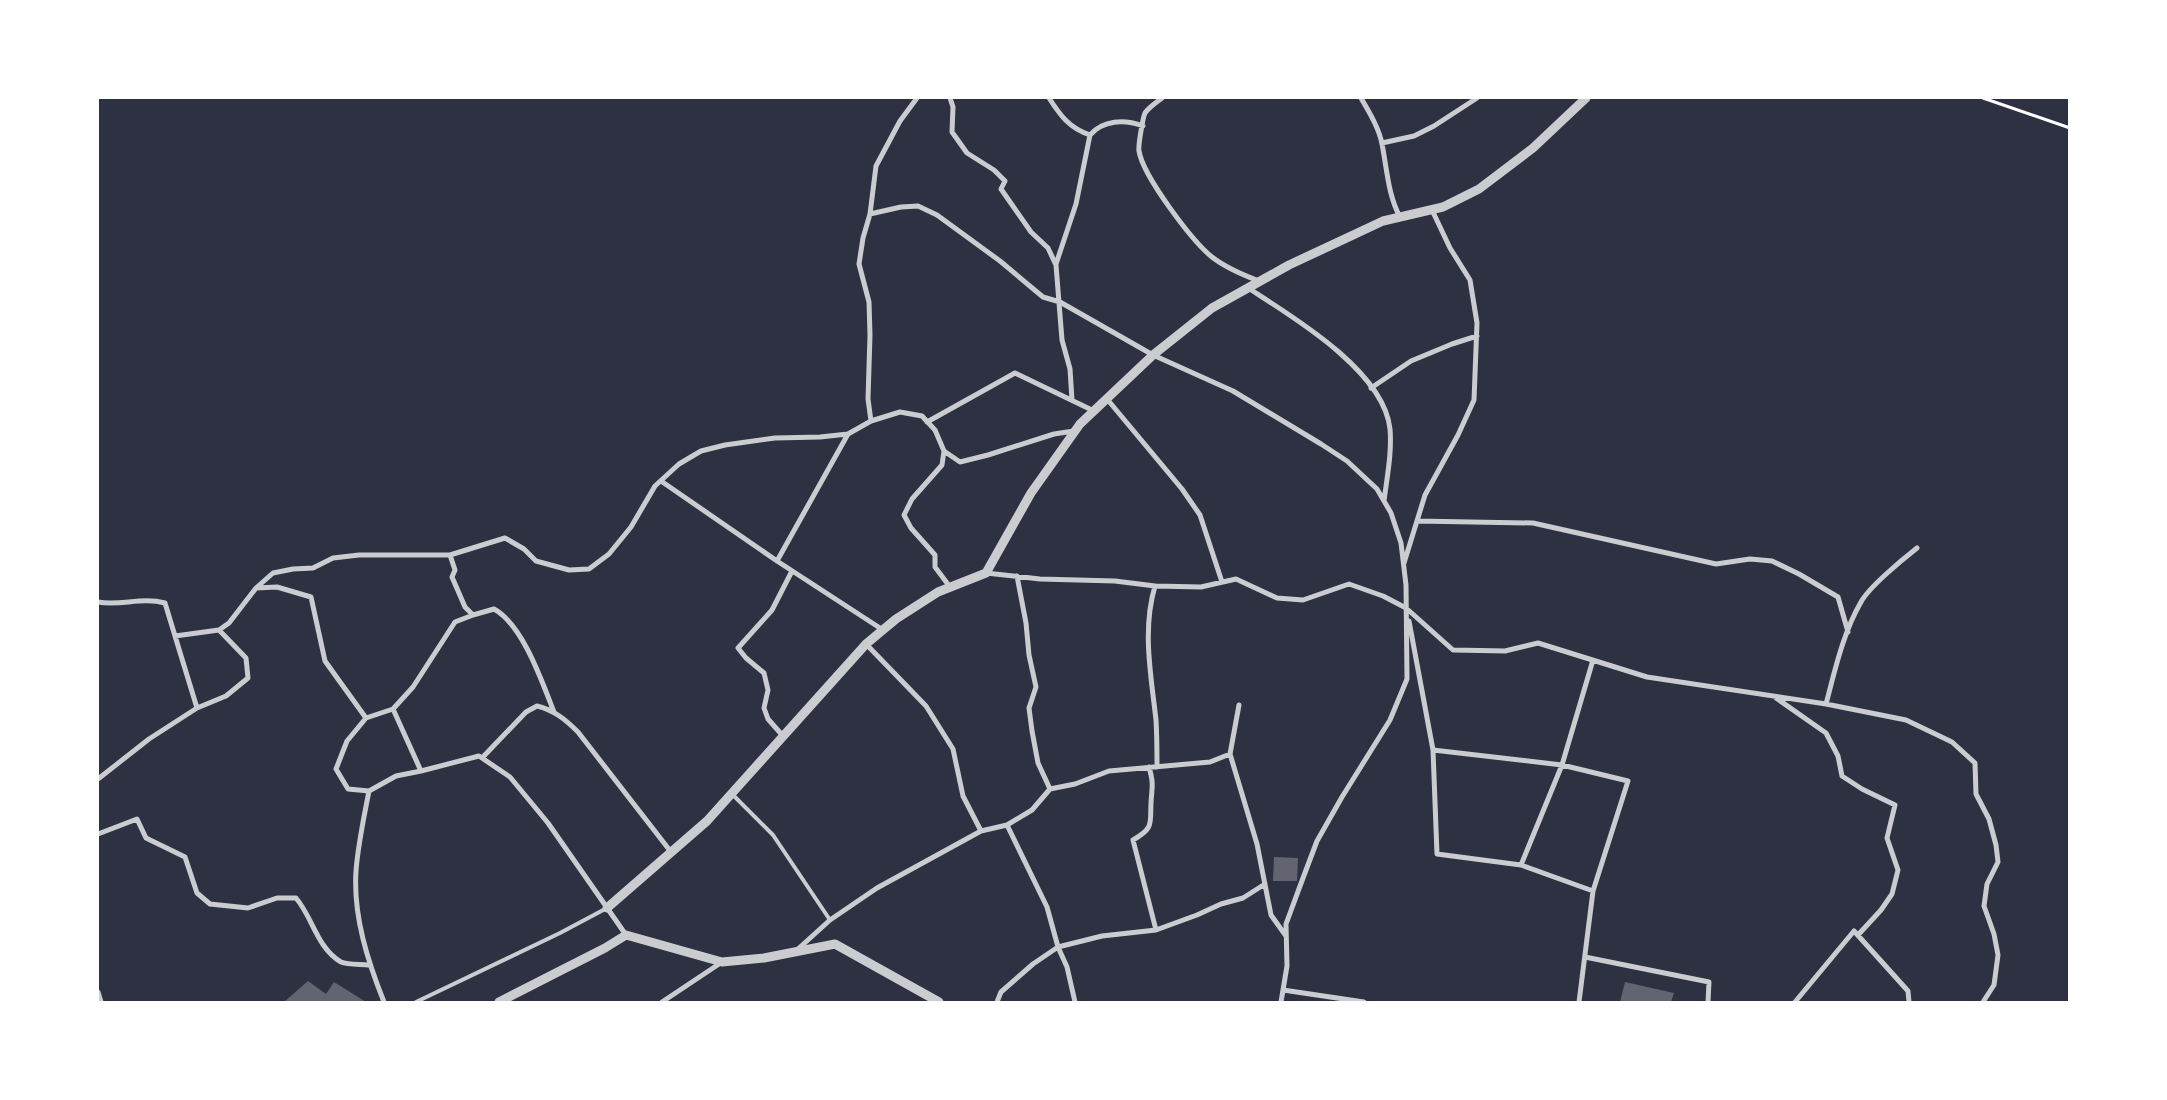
<svg xmlns="http://www.w3.org/2000/svg" width="2167" height="1100" font-family="'DM Sans',sans-serif">
<style>
.building{fill:#626471}
.lines{fill:none;stroke-linecap:round;stroke-linejoin:round}
.path{stroke:#fff;stroke-width:3}
.service{stroke:#caccd0;stroke-width:4}
.minor{stroke:#caccd0;stroke-width:5}
.tertiary{stroke:#caccd0;stroke-width:9}
</style>
<rect width="100%" height="100%" fill="#2d3142"/>
<path class="building" d="M 1274,857 L 1298,858 L 1297,881 L 1273,881 Z
M 308,981 L 326,994 L 334,982 L 366,1002 L 284,1002 Z
M 1625,982 L 1674,993 L 1671,1002 L 1620,1002 Z"/>
<g class="lines">
<path class="path" d="M 1983,98 L 2070,128"/>
<path class="service" d="M 732,794 L 773,835 L 830,920
M 416,1002 L 560,933 L 607,908"/>
<path class="minor" d="M 950,98 L 953,107 L 952,132 L 967,153 L 994,170 L 1005,181 L 1001,189 L 1031,232 L 1048,248 L 1056,265 L 1062,340 L 1070,369 L 1072,400
M 1049,98 C 1060,115 1069,128 1090,135
M 1162,98 C 1157,102 1149,107 1145,113 C 1143,117 1138,146 1139,151 C 1143,176 1192,241 1212,257 C 1226,268 1243,275 1259,281
M 1361,98 C 1369,112 1379,128 1382,144 C 1387,169 1388,195 1400,217
M 1382,143 L 1414,136 L 1434,126 L 1477,98
M 870,214 L 901,207 L 918,206 L 937,215 L 1000,261 L 1043,297 L 1060,302 L 1153,355 L 1233,391 L 1321,444 L 1347,461 L 1377,489 L 1391,513 L 1401,543 L 1406,585 L 1407,679 L 1390,720 L 1342,797 L 1317,841 L 1303,878 L 1286,924 L 1287,966 L 1281,1002
M 1056,264 L 1076,204 L 1090,135 C 1103,120 1124,119 1143,126
M 1248,288 C 1293,317 1384,371 1390,429 C 1392,453 1387,477 1384,501
M 1371,388 L 1411,361 L 1452,344 L 1477,336
M 1107,399 L 1182,489 L 1200,515 L 1222,582
M 871,421 L 868,399 L 870,335 L 869,302 L 859,264 L 863,238 L 870,214 L 876,166 L 900,121 L 917,98
M 927,422 L 1015,373 L 1094,411
M 944,451 L 960,462 L 988,455 L 1054,434 L 1074,431
M 661,481 L 777,561 L 883,630
M 1417,521 L 1533,523 L 1716,564 L 1750,559 L 1772,561 L 1799,574 L 1838,597 L 1848,632
M 450,555 L 455,570 L 452,577 L 465,607 L 473,615 L 494,609 C 523,625 542,682 554,712
M 777,561 L 848,434
M 1404,563 L 1425,495 L 1458,435 L 1474,400 L 1477,323 L 1470,280 L 1450,248 L 1432,210
M 986,573 L 1040,579 L 1115,581 L 1155,586 L 1201,587 L 1236,579 L 1277,598 L 1303,600 L 1349,584 L 1383,596 L 1406,608 L 1453,650 L 1505,651 L 1538,643 L 1647,677 L 1826,704 L 1906,720 L 1952,742 L 1975,763 L 1976,794 L 1989,819 L 1996,845 L 1998,862 L 1987,884 L 1984,906 L 1994,934 L 1998,955 L 1994,985 L 1983,1002
M 1017,576 L 1026,623 L 1029,655 L 1036,687 L 1029,708 L 1032,731 L 1038,763 L 1050,789
M 1155,586 C 1142,630 1151,675 1156,720 C 1157,736 1157,751 1157,767
M 256,588 L 273,573 L 293,569 L 313,568 L 333,558 L 359,555 L 450,555 L 505,538 L 524,549 L 536,561 L 569,570 L 589,569 L 609,554 L 631,527 L 655,486 L 679,464 L 701,451 L 725,445 L 775,438 L 820,437 L 848,434 L 871,421 L 900,412 L 922,416 L 935,430 L 944,451 L 942,465 L 912,499 L 904,515 L 911,528 L 935,555 L 935,567 L 950,587
M 98,602 C 120,606 142,597 165,603 L 175,636 L 219,630 L 229,623 L 256,588 L 277,587 L 311,597 L 325,661 L 366,718 L 393,709 L 421,771 L 479,756 L 510,777 L 548,823 L 626,935
M 1409,621 L 1433,750 L 1437,854 L 1521,865 L 1593,891 L 1579,1002
M 866,644 L 926,706 L 953,749 L 963,796 L 981,831
M 1776,698 L 1826,733 L 1838,756 L 1842,776 L 1862,789 L 1895,805 L 1887,838 L 1898,870 L 1892,894 L 1881,910 L 1858,935
M 1826,704 C 1835,670 1843,633 1861,602 C 1869,587 1903,559 1917,548
M 1239,705 L 1230,754 L 1257,844 L 1271,915 L 1286,936
M 197,708 L 226,696 L 248,678 L 246,658 L 219,630
M 393,709 L 413,687 L 455,622 L 473,615
M 366,718 L 347,741 L 336,769 L 348,789 L 369,791
M 783,736 L 768,719 L 764,708 L 768,690 L 764,673 L 746,658 L 738,648 L 772,610 L 792,571
M 1433,750 L 1562,765 L 1628,781 L 1593,891
M 482,758 L 526,712 L 537,706 C 554,710 566,720 578,732 L 671,852
M 1149,767 C 1154,785 1152,785 1151,803 C 1150,824 1154,828 1133,840 L 1156,930
M 98,779 L 149,739 L 197,708 L 175,636
M 1007,825 L 1032,810 L 1050,789 L 1075,784 L 1109,771 L 1210,762 L 1230,754
M 98,834 L 137,819 L 146,838 L 185,857 L 197,893 L 210,904 L 248,908 L 277,898 L 296,898 C 313,918 317,948 341,962 C 348,965 361,964 369,965
M 1521,865 L 1562,765 L 1593,660
M 798,949 L 830,920 L 877,888 L 981,831 L 1007,825 L 1047,907 L 1058,947 L 1067,967 L 1075,1002
M 1585,957 L 1709,982 L 1708,1002
M 1283,990 L 1364,1002
M 98,992 L 101,1002
M 384,1002 C 368,962 353,916 356,871 C 358,844 364,817 369,791 L 396,776 L 421,771
M 662,1002 L 722,962
M 997,1002 L 1001,992 L 1033,964 L 1058,947 L 1102,936 L 1156,930 L 1197,915 L 1221,904 L 1243,898 L 1265,884
M 1795,1002 L 1854,931 L 1908,991 L 1909,1002"/>
<path class="tertiary" d="M 607,908 L 707,821 L 866,644 L 896,619 L 938,592 L 986,573 L 1031,493 L 1080,424 L 1153,355 L 1212,308 L 1289,265 L 1383,221 L 1443,207 L 1479,189 L 1533,148 L 1586,98
M 499,1002 L 605,948 L 626,935 L 722,962 L 764,958 L 835,944 L 939,1002"/>
</g>
<rect width="2167" height="1100" fill="none" stroke="#ffffff" stroke-width="198"/>
</svg>
